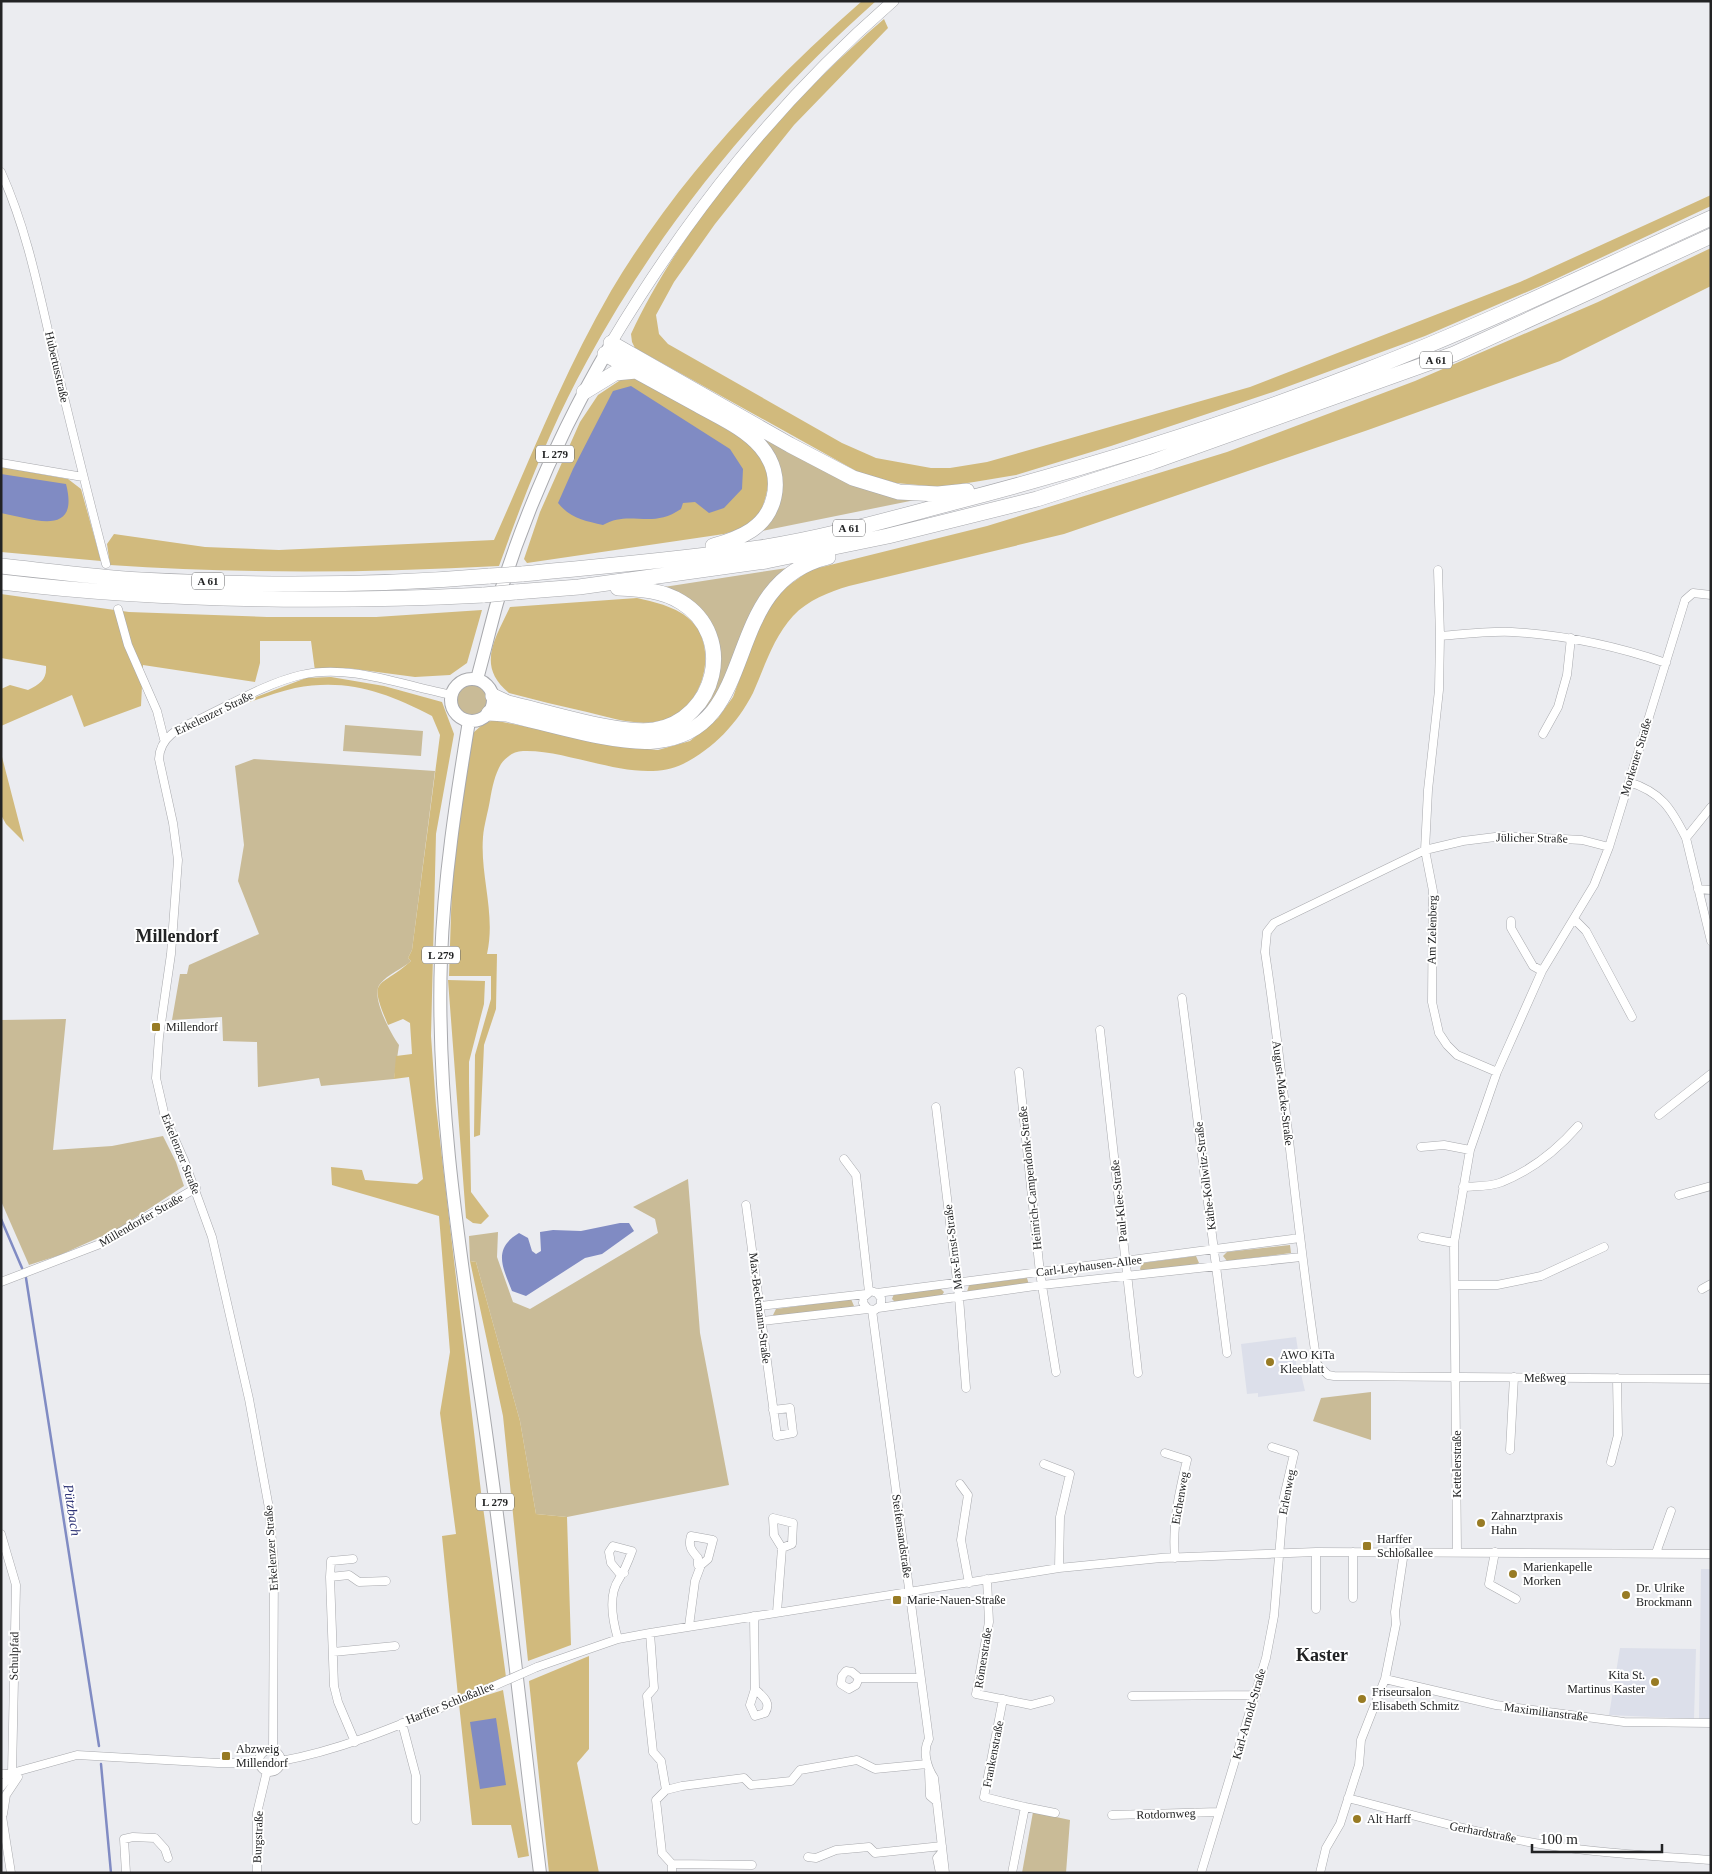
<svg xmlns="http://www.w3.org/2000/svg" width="1712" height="1874" font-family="'Times New Roman',serif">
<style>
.built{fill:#dcdfea}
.green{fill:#c9bb97}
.forest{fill:#d1ba7d}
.water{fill:#808bc3}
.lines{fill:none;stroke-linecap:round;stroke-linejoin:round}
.stream{stroke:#808bc3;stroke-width:2.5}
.minor-casing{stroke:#a8a9ad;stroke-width:9}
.secondary-casing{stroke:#a8a9ad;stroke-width:12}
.primary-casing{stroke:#a8a9ad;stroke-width:14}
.motorway-casing{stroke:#a8a9ad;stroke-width:16}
.minor{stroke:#fff;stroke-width:8}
.secondary{stroke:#fff;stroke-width:11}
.primary{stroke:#fff;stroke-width:12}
.motorway{stroke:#fff;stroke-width:15}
.minor-bridge-casing{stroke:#a8a9ad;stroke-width:9;stroke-linecap:butt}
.motorway-bridge-casing{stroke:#a8a9ad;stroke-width:16;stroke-linecap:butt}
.minor-bridge{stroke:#fff;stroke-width:8}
.motorway-bridge{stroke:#fff;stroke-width:15}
.poi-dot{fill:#987b24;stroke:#fff;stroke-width:2}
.labels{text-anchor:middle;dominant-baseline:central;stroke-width:4;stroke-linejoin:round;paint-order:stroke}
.shield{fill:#fff;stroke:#646566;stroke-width:1}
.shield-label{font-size:11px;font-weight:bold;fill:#222324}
.street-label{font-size:12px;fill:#222324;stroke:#fff}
.poi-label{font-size:12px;fill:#222324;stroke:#fff;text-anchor:start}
.water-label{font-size:14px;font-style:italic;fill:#2c3275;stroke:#fff}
.district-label{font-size:18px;font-weight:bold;fill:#222324;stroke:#fff}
</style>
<rect width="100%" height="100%" fill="#ebecf0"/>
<path class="built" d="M 1296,1337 L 1299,1357 L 1296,1357 L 1296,1370 L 1300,1370 L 1305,1391 L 1258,1397 L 1258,1393 L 1247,1394 L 1241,1344 Z
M 1701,1569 L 1711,1569 L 1711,1719 L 1699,1719 Z
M 1620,1648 L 1696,1649 L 1694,1719 L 1609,1715 Z"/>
<path class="green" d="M 762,432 L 915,500 L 757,532 L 774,508 L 760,440 Z
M 787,568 L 720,693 L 695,722 L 693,716 L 720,651 L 664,587 Z
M453 700a19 19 0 1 1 38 0a19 19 0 1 1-38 0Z
M 345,725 L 423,731 L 421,756 L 343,751 Z
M 254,759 L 435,771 L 412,950 L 408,958 L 411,961 C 402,969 388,974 380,984 C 370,996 391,1034 399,1045 L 394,1079 L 321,1086 L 319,1078 L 258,1087 L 257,1042 L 223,1041 L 222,1017 L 172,1020 L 180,974 L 187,974 L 189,965 L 259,934 L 238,881 L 244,845 L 235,766 Z
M 66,1019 L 53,1150 L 112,1146 L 163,1136 L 176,1162 L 184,1186 L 118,1229 L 60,1255 L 29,1265 L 1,1201 L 1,1020 Z
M 688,1179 L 700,1333 L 729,1485 L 567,1517 L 536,1514 L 520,1421 L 476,1262 L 470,1261 L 469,1236 L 498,1232 L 497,1257 L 513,1302 L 530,1309 L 658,1233 L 655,1219 L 633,1207 Z
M 1290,1245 L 1291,1253 L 1227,1261 L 1223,1256 L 1227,1252 Z
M 1196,1256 L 1199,1263 L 1197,1264 L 1142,1272 L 1140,1269 L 1142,1263 Z
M 1027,1278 L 1029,1285 L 967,1292 L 969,1285 Z
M 940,1288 L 944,1292 L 941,1297 L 895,1302 L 892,1299 L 894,1294 Z
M 851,1299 L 854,1306 L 851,1308 L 776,1317 L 773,1315 L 776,1309 Z
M 1371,1392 L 1371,1440 L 1313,1421 L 1321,1398 Z
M 1033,1812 L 1070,1820 L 1066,1873 L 1022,1873 Z"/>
<path class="forest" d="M 862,1 L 876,1 C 761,103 660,226 587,361 C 551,426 524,496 499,566 C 369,573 240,574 110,565 L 107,544 L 114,534 L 205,547 L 279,550 L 494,540 C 531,457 565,370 611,291 C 677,180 765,86 862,1 Z
M 884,19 L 888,28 L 794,125 L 715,224 L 674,282 L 656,315 L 659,334 L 668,344 L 842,443 L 876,458 L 931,468 L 950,468 L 987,462 L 1250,387 L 1520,282 L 1711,195 L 1711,206 L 1543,285 L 1425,336 L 1273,392 L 1111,446 L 1016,475 L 974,482 L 940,487 L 896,483 L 858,472 L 635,348 L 632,342 L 631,334 C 684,220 789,100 884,19 Z
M 1711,248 L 1711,286 L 1560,361 L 1368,430 L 1064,534 L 849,586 C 829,592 808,600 793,616 C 773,638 765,666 753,693 C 737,724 714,748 683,764 C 637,786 571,749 523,751 C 514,751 506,757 501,764 C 495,774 492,788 490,800 C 488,812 484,825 483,837 C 480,876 496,914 487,954 L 497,954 L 496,1009 L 484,1045 L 480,1135 L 474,1137 L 475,1055 L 491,999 L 491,976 L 449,976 L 453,853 L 473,733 L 482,725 L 493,720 L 626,747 L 658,750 L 690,741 L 718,718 L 733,697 L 756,634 L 769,608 L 781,591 L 810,570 L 987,526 L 1227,452 L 1415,381 L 1598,302 Z
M 625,377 L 638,378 L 738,436 C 748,444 759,452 765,464 C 772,479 766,506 755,519 C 748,527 734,531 724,534 L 527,563 L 524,559 L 540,512 L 580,422 L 598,395 Z
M 1,467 L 68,479 L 81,489 L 101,561 L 1,552 Z
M 1,594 L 129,612 L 267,617 L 376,617 L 482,610 L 467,663 L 450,675 L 415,677 L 347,668 L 315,671 L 311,641 L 260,641 L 260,663 L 255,682 L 143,665 L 141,706 L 84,727 L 72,695 L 1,726 L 1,689 L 10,685 L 28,690 C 40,684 47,680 46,666 L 1,658 Z
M 637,598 C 659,603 687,609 699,631 C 717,666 695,718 654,722 C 631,725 609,717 587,712 C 561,706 535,700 509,693 C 476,666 495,639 510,607 Z
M 331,677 L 384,686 L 442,702 L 454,734 L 436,834 L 431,1036 L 436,1106 L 481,1492 L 506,1677 L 458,1696 L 442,1536 L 456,1534 L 440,1413 L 450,1352 L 439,1216 L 332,1185 L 331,1167 L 362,1170 L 365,1180 L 417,1184 L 423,1179 L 409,1077 L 394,1079 L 396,1056 L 412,1054 L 410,1023 L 403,1019 L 388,1025 C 367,975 379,990 411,961 L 408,958 L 412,950 L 440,735 L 432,716 C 386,692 347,678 295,688 C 277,692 260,699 243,704 L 248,700 L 306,678 Z
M 1,753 L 24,842 L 6,824 L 1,815 Z
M 448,980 L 485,981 L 484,1004 L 469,1062 L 469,1083 L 471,1192 L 489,1216 L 481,1224 L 473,1223 L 466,1218 Z
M 470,1261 L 476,1262 L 520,1421 L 536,1514 L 567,1517 L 571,1645 L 528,1661 L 503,1416 Z
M 589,1656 L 589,1749 L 577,1763 L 599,1873 L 549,1873 L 529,1681 Z
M 503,1690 L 529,1856 L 518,1858 L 511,1825 L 472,1825 L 459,1704 Z"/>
<path class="water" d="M 631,386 L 730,449 L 743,469 L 742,489 L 724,508 L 709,513 L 695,502 L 683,503 L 681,509 C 650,530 631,509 603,525 C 585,521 570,518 558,503 L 573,469 L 613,391 Z
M 1,474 L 66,484 C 80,538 33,519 1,513 Z
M 620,1223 L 629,1223 L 634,1231 L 602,1254 L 585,1258 L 526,1296 L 512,1291 C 503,1268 492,1249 519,1233 L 528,1238 L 532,1251 L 536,1254 L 541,1251 L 540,1232 L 553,1230 L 581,1231 Z
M 496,1718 L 506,1785 L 480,1789 L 470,1722 Z"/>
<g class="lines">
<path class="stream" d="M 1,1219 L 22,1268
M 26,1278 L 99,1746
M 101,1764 L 111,1873"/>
<defs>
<path id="minor" d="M 1,172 C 25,225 37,282 50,339 C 68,414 86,489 106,564
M 1,463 L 83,477
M 1438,570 L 1440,636
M 118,609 L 128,645 L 157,711 L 164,739
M 1543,734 L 1558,707 L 1567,675 L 1571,638
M 1629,782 C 1661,792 1671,808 1686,838 L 1711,941
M 1686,838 L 1711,807
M 1609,847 L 1582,840 L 1503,836 L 1463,841 L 1425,850 L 1274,923 L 1267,932 L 1265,952 C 1286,1089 1296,1227 1317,1364 L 1328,1375 L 1334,1376 L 1711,1379
M 1698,889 L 1711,890
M 1575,920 L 1586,931 L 1632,1017
M 1511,921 L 1511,928 L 1533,966 L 1542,971
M 1182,998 L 1227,1353
M 1100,1030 L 1138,1373
M 1019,1072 L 1040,1273 L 1056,1372
M 1497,1072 L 1457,1055 L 1447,1045 L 1439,1033 L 1432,1002 L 1433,891 L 1425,850 L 1428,790 L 1439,690 L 1440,636 C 1464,634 1489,631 1512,632 C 1565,635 1616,646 1666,663
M 936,1107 L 959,1297 L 966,1388
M 1659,1115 L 1711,1074
M 1421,1147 L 1444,1145 L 1470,1150
M 844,1159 L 856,1175 L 869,1292
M 1463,1187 C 1475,1186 1491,1187 1502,1182 C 1532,1170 1557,1150 1578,1126
M 1679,1195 L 1711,1186
M 746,1205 L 777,1436 L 793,1433 L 790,1408 L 773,1410
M 1422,1237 L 1454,1243
M 1,1282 L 100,1244 L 196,1188
M 1455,1285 L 1497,1285 L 1541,1276 L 1604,1247
M 1702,1289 L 1711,1284
M 877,1293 L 881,1298 L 881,1305 L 875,1310 L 868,1309 L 863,1303 L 864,1297 L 871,1291 L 877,1293 L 1300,1238
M 760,1306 L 866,1294
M 878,1308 L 1042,1285 L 1301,1257
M 872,1310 L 929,1739 C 922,1751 927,1767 934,1778 L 945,1873
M 762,1321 L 868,1309
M 1510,1450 L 1514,1377
M 1165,1453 L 1187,1460 C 1179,1493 1172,1524 1175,1558
M 1611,1462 L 1618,1435 L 1617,1378
M 1044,1464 L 1070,1474 L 1060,1517 L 1059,1568
M 960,1484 L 968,1495 L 961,1540 L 969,1583
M 1,1534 L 16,1585 L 12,1773 L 16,1779
M 1353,1552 L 1353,1598
M 1457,1552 L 1454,1243 L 1470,1150 L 1497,1072 L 1542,971 L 1594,885 L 1609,847 L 1685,600 L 1693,593 L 1711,595
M 1495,1552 L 1489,1584 L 1516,1599
M 1656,1553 L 1671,1511
M 353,1559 L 331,1561 L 330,1577 L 334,1686 L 338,1702 L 355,1742
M 330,1577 L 349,1575 L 359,1582 L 386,1581
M 987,1579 L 989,1622 L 976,1694 L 1031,1705 L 1050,1700
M 1316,1609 L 1316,1552
M 777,1612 L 782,1548 L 792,1544 L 793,1523 L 773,1518 L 774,1535 L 782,1548
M 754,1616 L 755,1689 C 762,1696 772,1702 765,1713 L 755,1716 L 750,1705 L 755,1689
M 689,1626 L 695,1581 L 701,1565 L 708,1559 L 713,1540 L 691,1536 C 688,1546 691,1550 698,1558 L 698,1565 L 701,1565
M 650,1633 L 654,1688 L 647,1696 L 653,1752 L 661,1761 L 666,1790 L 656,1800 L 662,1853 L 672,1864 L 672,1873
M 618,1639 C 613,1622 608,1595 619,1579 C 625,1570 628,1562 632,1551 L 613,1546 L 609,1552 L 611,1563 L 620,1574 L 624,1573
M 333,1652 L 395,1646
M 537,1667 L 618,1639 L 650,1633 L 1059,1568 L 1161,1558 L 1316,1552 L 1711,1554
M 859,1678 L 852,1672 L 846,1671 L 842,1676 L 841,1684 L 849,1689 L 856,1685 L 859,1678 L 920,1678
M 1385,1679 L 1496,1705 L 1624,1722 L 1711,1723
M 1132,1696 L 1256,1695
M 1003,1699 L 984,1797 L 1025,1807 L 1012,1873
M 402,1723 L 416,1776 L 416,1820
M259 1761a11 11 0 1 1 22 0a11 11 0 1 1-22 0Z
M 273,1751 L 274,1564 L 269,1508 L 249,1399 L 212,1237 L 184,1160 L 165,1117 L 156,1078 L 159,1037 L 171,954 L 178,860 L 173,823 L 159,759 C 160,733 185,726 206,716 C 237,701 268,683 301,675 C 349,663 404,686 452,695
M 281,1761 C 353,1748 419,1716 487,1689
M 929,1771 L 930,1796 L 936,1801
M 1,1774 L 12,1773
M 1,1787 L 12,1773 L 77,1755 L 218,1763 L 260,1763
M 666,1790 L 682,1786 L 744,1778 L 751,1785 L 791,1781 L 800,1770 L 857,1760 L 875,1769 L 927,1764
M 1348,1798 C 1412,1815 1475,1833 1540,1844 C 1596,1853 1654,1856 1711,1860
M 1025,1807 L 1055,1813
M 1,1810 L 11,1873
M 3,1814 L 6,1795 L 18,1777
M 1112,1815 L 1219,1812
M 808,1857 L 816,1858 L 836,1850 L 869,1847 L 875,1853 L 942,1846
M 672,1864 L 752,1865
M 126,1873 L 124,1839 L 133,1837 L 155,1838 L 165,1849 L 168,1858
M 257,1873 L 257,1813 L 267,1771
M 940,1873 L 937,1858 L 942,1852
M 1201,1873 L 1266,1658 L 1274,1616 L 1284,1497 L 1294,1454 L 1272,1447
M 1320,1873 L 1326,1848 L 1340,1824 L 1359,1765 L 1361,1740 L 1385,1679 L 1396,1624 L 1395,1612 L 1404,1552"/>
<path id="secondary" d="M 611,343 C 689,213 778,101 893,1"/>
<path id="primary" d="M 477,679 C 484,654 490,628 497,603 C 524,514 563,426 610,346
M451 700a21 21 0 1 1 42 0a21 21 0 1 1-42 0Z
M 469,721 C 456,800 444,878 441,958 C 435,1127 468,1296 490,1462 C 509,1599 523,1736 540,1873"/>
<path id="motorway" d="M 611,343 L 790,445 L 853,478 L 899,492 L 938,494 L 967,491
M 605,354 C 636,371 667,388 698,405 C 719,417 745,428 761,447 C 773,461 778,479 774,497 C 767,528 741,538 713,546
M 584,392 L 615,373 L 636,371
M 1,566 C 48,571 94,577 141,580 C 257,586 374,586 490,576
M 522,574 C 601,566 681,560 759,548 C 825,538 890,519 955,502 C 1094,466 1232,423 1367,370 C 1483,325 1597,270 1711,218
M 1,582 C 162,601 323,603 484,595
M 515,592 L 579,587 L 766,561 L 888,536 L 1037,499 L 1152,462 L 1454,354 L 1711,236
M 493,696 L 508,703 C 545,711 618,735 654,730 C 716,720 737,636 681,602 C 662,590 640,589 618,588
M 489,713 L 506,714 C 547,723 616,745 655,741 C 765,731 716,584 828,557"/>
</defs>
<use href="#minor" class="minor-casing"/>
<use href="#secondary" class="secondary-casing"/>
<use href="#primary" class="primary-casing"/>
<use href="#motorway" class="motorway-casing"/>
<use href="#minor" class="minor"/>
<use href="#secondary" class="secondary"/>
<use href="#primary" class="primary"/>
<use href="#motorway" class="motorway"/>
<defs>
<path id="minor-bridge" d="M 487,1689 L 537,1667"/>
<path id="motorway-bridge" d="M 490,576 L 522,574
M 484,595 L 515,592"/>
</defs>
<use href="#minor-bridge" class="minor-bridge-casing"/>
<use href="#motorway-bridge" class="motorway-bridge-casing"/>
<use href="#minor-bridge" class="minor-bridge"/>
<use href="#motorway-bridge" class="motorway-bridge"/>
</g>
<g class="poi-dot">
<rect x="151" y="1022" width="10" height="10" rx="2.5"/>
<circle cx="1270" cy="1362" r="5"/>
<circle cx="1481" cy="1523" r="5"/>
<rect x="1362" y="1541" width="10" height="10" rx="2.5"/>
<circle cx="1513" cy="1574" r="5"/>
<circle cx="1626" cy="1595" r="5"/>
<rect x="892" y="1595" width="10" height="10" rx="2.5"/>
<circle cx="1655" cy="1682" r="5"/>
<circle cx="1362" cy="1699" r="5"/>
<rect x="221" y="1751" width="10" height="10" rx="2.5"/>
<circle cx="1357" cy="1819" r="5"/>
</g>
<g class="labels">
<g class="shield">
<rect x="1420" y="351.5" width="32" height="17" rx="4"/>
<rect x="536" y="445.5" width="38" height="17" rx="4"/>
<rect x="833" y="519.5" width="32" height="17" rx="4"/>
<rect x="192" y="572.5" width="32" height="17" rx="4"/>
<rect x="422" y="946.5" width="38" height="17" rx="4"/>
<rect x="476" y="1493.5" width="38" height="17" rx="4"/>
</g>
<g class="shield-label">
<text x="1436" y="360">A 61</text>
<text x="555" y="454">L 279</text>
<text x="849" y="528">A 61</text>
<text x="208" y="581">A 61</text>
<text x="441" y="955">L 279</text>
<text x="495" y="1502">L 279</text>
</g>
<g class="street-label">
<text transform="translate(57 367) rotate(77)">Hubertusstraße</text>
<text transform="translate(214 713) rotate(-26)">Erkelenzer Straße</text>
<text transform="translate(1636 757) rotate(-73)">Morkener Straße</text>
<text transform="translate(1532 838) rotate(1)">Jülicher Straße</text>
<text transform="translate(1432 930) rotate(-89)">Am Zelenberg</text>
<text transform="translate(1283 1093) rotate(83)">August-Macke-Straße</text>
<text transform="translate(181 1154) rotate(68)">Erkelenzer Straße</text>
<text transform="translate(1205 1176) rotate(-97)">Käthe-Kollwitz-Straße</text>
<text transform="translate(1030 1178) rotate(-96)">Heinrich-Campendonk-Straße</text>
<text transform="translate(1119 1201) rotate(-96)">Paul-Klee-Straße</text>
<text transform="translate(141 1220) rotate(-30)">Millendorfer Straße</text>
<text transform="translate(953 1247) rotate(-97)">Max-Ernst-Straße</text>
<text transform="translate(1089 1266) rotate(-7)">Carl-Leyhausen-Allee</text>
<text transform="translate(760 1308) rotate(83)">Max-Beckmann-Straße</text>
<text x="1545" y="1378">Meßweg</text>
<text transform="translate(1457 1464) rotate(-90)">Kettelerstraße</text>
<text transform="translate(1287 1492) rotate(-79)">Erlenweg</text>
<text transform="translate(1180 1498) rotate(-80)">Eichenweg</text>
<text transform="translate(902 1536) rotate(82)">Steifensandstraße</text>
<text transform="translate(271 1548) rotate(-94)">Erkelenzer Straße</text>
<text transform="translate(14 1656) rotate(-89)">Schulpfad</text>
<text transform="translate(983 1658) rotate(-81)">Römerstraße</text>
<text transform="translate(450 1703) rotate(-22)">Harffer Schloßallee</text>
<text transform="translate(1546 1712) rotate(7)">Maximilianstraße</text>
<text transform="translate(1249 1714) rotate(-74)">Karl-Arnold-Straße</text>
<text transform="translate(993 1754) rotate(-79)">Frankenstraße</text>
<text transform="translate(1166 1814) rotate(-2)">Rotdornweg</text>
<text transform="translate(1483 1832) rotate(11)">Gerhardstraße</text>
<text transform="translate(258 1837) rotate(-88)">Burgstraße</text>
</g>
<g class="poi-label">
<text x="166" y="1027">Millendorf</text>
<text x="1280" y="1355">AWO KiTa<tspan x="1280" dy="14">Kleeblatt</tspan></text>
<text x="1491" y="1516">Zahnarztpraxis<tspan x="1491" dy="14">Hahn</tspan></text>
<text x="1377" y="1539">Harffer<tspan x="1377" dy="14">Schloßallee</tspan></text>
<text x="1523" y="1567">Marienkapelle<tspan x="1523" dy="14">Morken</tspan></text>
<text x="1636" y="1588">Dr. Ulrike<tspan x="1636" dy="14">Brockmann</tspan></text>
<text x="907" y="1600">Marie-Nauen-Straße</text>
<text x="1645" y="1675" text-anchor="end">Kita St.<tspan x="1645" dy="14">Martinus Kaster</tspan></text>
<text x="1372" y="1692">Friseursalon<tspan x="1372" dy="14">Elisabeth Schmitz</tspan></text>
<text x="236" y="1749">Abzweig<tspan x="236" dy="14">Millendorf</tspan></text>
<text x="1367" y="1819">Alt Harff</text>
</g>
<g class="water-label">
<text transform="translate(72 1510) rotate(81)">Pützbach</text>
</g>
<g class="district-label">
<text x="177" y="936">Millendorf</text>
<text x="1322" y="1655">Kaster</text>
</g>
</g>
<rect width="1712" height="1874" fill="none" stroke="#222324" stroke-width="5"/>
<path d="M1532 1844v8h130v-8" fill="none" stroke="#222324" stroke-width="2.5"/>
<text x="1540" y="1844" font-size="15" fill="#222324" stroke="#ffffff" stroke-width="4" paint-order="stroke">100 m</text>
</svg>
